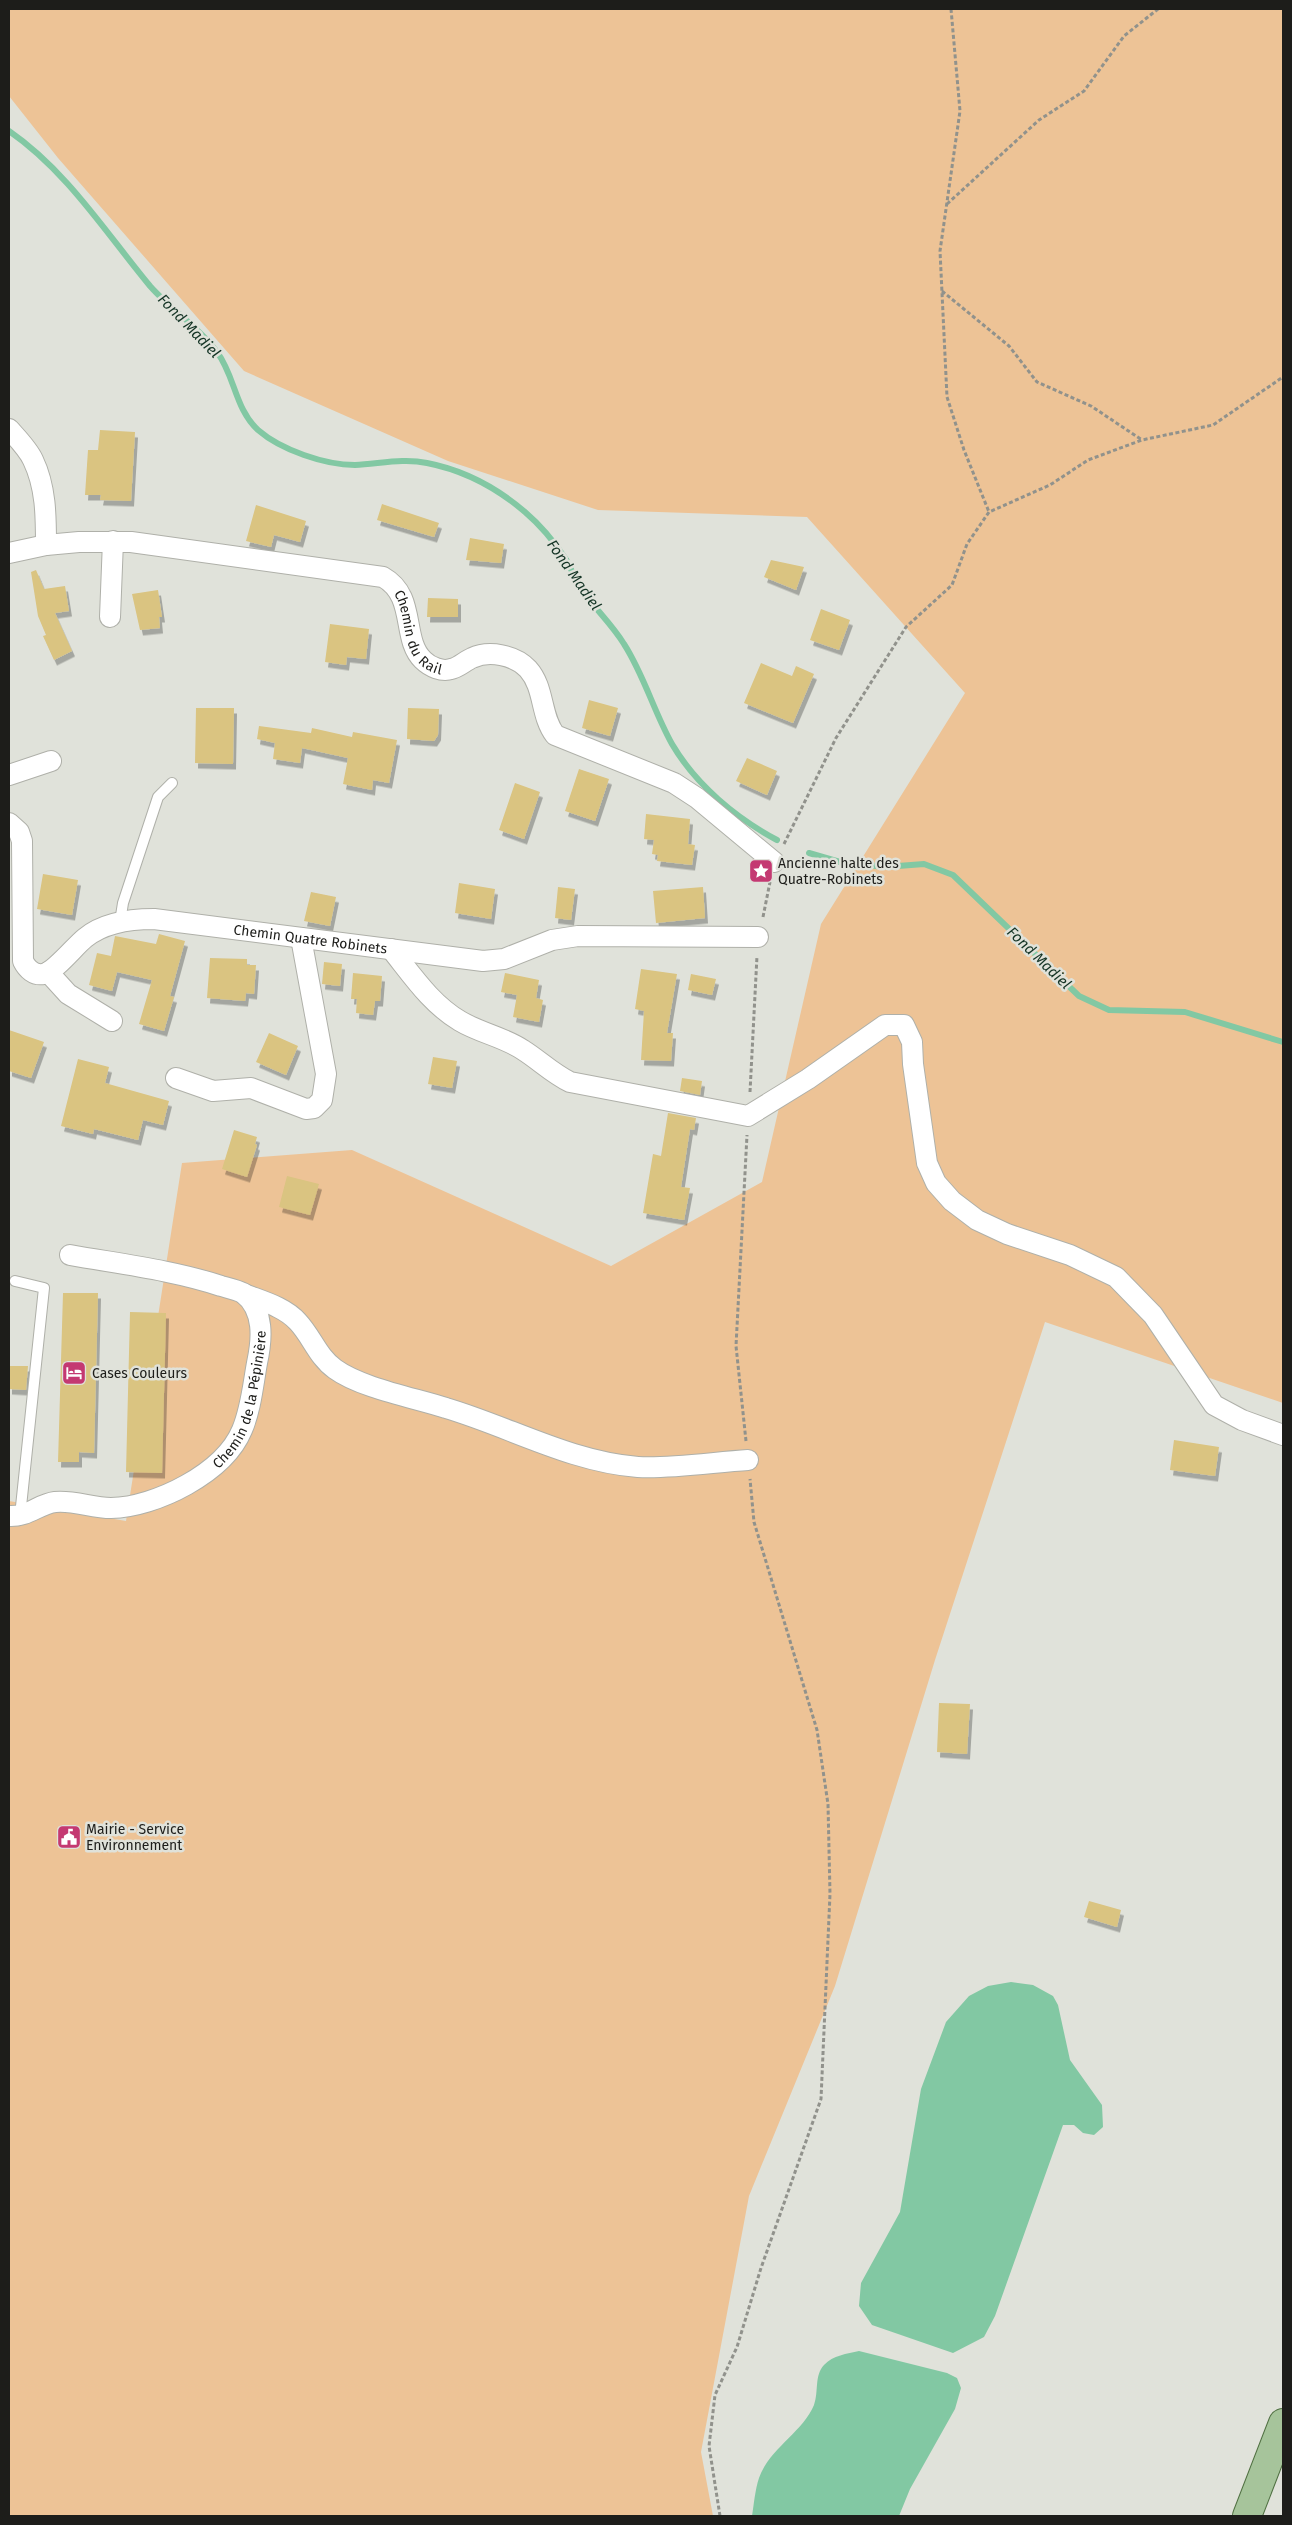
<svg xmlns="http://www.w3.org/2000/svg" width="1292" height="2525" font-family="'Fira Sans',sans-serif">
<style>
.green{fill:#edc396}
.water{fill:#82c8a3}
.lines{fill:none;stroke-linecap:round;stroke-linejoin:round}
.stream{stroke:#82c8a3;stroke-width:6}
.building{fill:#dac481;filter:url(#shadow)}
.service-casing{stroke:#afb0a9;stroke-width:12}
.minor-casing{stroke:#afb0a9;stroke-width:22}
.primary-casing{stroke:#507042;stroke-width:30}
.path{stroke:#91928c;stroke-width:3;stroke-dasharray:4 2.5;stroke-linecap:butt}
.service{stroke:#fff;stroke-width:10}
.minor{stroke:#fff;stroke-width:20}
.primary{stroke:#a6c49b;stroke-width:28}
.labels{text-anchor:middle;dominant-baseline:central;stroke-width:5;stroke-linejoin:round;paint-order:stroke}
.street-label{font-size:14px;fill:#1d1d1a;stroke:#e0e2da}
.poi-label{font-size:14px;fill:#1d1d1a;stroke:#e0e2da;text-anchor:start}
.water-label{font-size:15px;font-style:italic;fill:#143425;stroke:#e0e2da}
</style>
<defs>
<filter id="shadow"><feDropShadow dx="3" dy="5.5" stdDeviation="0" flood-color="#0004"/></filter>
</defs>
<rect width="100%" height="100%" fill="#e0e2da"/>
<path class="green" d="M 9,9 L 1283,9 L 1283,1403 L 1045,1322 L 935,1660 L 835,1986 L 749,2196 L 701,2452 L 713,2516 L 9,2516 L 9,1501 L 126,1521 L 182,1163 L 352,1150 L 611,1266 L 762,1182 L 821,924 L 965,693 L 807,517 L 598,510 L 448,461 L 244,371 L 58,158 L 9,96 Z"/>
<path class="water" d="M 1011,1982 L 1033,1985 L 1053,1996 L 1058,2005 L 1070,2060 L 1102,2105 L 1103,2127 L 1094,2135 L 1083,2133 L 1074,2125 L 1063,2125 L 995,2316 L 984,2337 L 953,2353 L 872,2325 L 859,2306 L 861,2283 L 900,2212 L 921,2089 L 946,2022 L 969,1996 L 988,1986 Z
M 859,2351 L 947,2373 L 957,2378 L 961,2388 L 955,2409 L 910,2489 L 899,2516 L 752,2516 C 754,2504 755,2490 759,2478 C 769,2449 802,2433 814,2405 C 819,2391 814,2376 824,2365 C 833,2355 847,2354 859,2351 Z"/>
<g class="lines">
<path class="stream" d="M 9,131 C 67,171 106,233 150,286 C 170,309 199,327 217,352 C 235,376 235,409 258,430 C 281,450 325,465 355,465 C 379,464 403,458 427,463 C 463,470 497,488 525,512 C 539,524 555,543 565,558 C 571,567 574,578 580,587 C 593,607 612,624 624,644 C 644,675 654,712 672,744 C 696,785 736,818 777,840
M 809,853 L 840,862 L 885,867 L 924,864 L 953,875 L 1079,996 L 1109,1010 L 1185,1012 L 1283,1042"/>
</g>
<path class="building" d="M 100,430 L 135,432 L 131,501 L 100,500 L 101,495 L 85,495 L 88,450 L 98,450 Z
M 382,504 L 439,523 L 434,537 L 377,520 Z
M 256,505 L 306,521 L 300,542 L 274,535 L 271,547 L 246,541 Z
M 470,538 L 504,544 L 501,563 L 466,560 Z
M 771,560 L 804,567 L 796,590 L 764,577 Z
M 36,570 L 44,589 L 65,586 L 69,611 L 55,613 L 72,651 L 54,660 L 43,636 L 46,635 L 38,616 L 31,572 Z
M 158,590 L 162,617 L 159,617 L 160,628 L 140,630 L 132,594 Z
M 428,598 L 458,599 L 458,617 L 427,617 Z
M 821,609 L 850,620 L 839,650 L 810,640 Z
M 330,624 L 369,629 L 366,659 L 347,657 L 346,665 L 325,662 Z
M 761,663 L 792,676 L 796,666 L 814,674 L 793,723 L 744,703 Z
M 589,700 L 618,708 L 610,736 L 582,728 Z
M 196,708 L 234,708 L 233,764 L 195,763 Z
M 408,708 L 439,709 L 438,735 L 434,741 L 407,739 Z
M 259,726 L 311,733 L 312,728 L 352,737 L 353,732 L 397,740 L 389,783 L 373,780 L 372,790 L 343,784 L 348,758 L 302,748 L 300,763 L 273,759 L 275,743 L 257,739 Z
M 747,758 L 777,771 L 767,795 L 736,781 Z
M 579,769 L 609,779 L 595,821 L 565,811 Z
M 515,783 L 540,792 L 524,839 L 499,830 Z
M 646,814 L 690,819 L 688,844 L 695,845 L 692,865 L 657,861 L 658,855 L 652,854 L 654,840 L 644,839 Z
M 43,874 L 78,880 L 72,915 L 37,909 Z
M 459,883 L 495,889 L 491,919 L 455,913 Z
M 558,887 L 575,889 L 571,920 L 555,918 Z
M 703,887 L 705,918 L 656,923 L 653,891 Z
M 311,892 L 336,897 L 330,926 L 304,921 Z
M 159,934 L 185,941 L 170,996 L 174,997 L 164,1031 L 139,1024 L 152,980 L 117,972 L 112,991 L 89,985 L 97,953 L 111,956 L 115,936 L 156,944 Z
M 210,958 L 247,959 L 247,965 L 256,965 L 254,994 L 246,993 L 245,1001 L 207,998 Z
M 324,962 L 342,964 L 340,986 L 322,984 Z
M 641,969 L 677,974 L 667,1033 L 673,1033 L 671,1061 L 641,1060 L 644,1011 L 635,1009 Z
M 353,973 L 382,976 L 380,1001 L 375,1001 L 373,1015 L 356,1013 L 357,999 L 351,999 Z
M 505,973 L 539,980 L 536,998 L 543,1000 L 539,1022 L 513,1017 L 517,995 L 501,992 Z
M 691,974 L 716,979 L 712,995 L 688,990 Z
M 9,1030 L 44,1042 L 31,1078 L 9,1071 Z
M 269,1033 L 298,1046 L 286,1075 L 256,1062 Z
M 433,1057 L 457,1061 L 452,1088 L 428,1084 Z
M 78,1059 L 109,1067 L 105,1083 L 169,1101 L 163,1125 L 143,1120 L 138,1140 L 94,1129 L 93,1134 L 61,1126 Z
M 682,1078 L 702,1081 L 700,1095 L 680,1091 Z
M 668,1113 L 696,1118 L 694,1130 L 690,1129 L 681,1187 L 690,1188 L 684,1220 L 643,1213 L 653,1154 L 661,1156 Z
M 234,1130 L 257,1137 L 255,1144 L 257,1145 L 247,1177 L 222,1169 Z
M 287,1176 L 319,1184 L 310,1215 L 279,1207 Z
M 63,1293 L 98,1293 L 94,1453 L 79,1452 L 79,1462 L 58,1462 Z
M 130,1312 L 166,1313 L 162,1473 L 126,1472 Z
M 9,1366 L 28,1366 L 26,1390 L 9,1389 Z
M 1174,1440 L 1219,1447 L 1215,1476 L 1170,1470 Z
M 939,1703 L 970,1704 L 967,1754 L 937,1752 Z
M 1089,1901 L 1121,1910 L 1117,1927 L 1084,1917 Z"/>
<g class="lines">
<defs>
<path id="service" d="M 120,922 L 123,903 L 158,797 L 172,783
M 15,1281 L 44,1288 L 20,1516"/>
<g id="minor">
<path d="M 9,429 C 17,438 28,449 33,460 C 46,487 46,516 46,545"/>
<path id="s1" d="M 9,553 L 46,545 L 79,542 L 131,542 L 383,577 C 417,596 401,639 423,660 C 430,667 442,672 451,669 C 458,668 465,661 472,658 C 489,650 515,655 528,669 C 545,688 540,715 555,735 L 674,783 L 697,798 L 774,862"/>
<path d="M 110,617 L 113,541"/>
<path d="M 9,775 L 51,761"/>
<path id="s2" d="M 9,823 L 19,832 L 22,841 L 23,961 C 27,969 34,976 44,974 C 55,971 75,946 85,938 C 103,923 131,919 154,919 L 483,961 L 504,959 L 552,940 L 578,936 L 758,937"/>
<path d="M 391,949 C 412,975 431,1004 460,1021 C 480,1033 504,1037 523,1050 C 539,1060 553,1074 570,1082 L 748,1116 L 808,1079 L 885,1025 L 904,1025 L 912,1042 L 913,1064 L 927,1163 L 936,1183 L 952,1201 L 977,1220 L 1007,1234 L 1070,1255 L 1116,1277 L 1153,1315 L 1214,1405 L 1242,1420 L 1283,1435"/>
<path d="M 48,972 L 68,994 L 112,1021"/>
<path d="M 176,1078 L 213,1091 L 251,1088 L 306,1109 L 314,1108 L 322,1100 L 326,1074 L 301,938"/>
<path d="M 244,1294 C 262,1301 285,1307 298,1322 C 312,1337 318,1357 335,1369 C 361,1388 415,1398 446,1408 C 510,1427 571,1462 638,1467 C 670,1469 715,1462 748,1460"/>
<path id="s3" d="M 9,1516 C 28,1517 39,1504 55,1502 C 74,1500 92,1508 111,1508 C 156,1507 224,1473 242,1430 C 251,1409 253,1385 257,1363 C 262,1340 265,1310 243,1293 C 237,1290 228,1288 221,1286 C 173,1270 120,1264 70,1255"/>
</g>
<path id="primary" d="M 1247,2516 L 1283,2423"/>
</defs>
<use href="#service" class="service-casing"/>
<use href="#minor" class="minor-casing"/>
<use href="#primary" class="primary-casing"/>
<path class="path" d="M 951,9 L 960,111 L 940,251 L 947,397 L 964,450 L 989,512
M 947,204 L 1039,120 L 1084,91 L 1124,36 L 1158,9
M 942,291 L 1009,346 L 1037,382 L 1091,406 L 1142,440
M 784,844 L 836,738 L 906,627 L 952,585 L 967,544 L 989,512 L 1050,485 L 1088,460 L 1142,440 L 1213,425 L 1283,377
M 763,917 L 770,882
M 750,1092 L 757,956
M 746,1441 L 736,1346 L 747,1135
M 720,2516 L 709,2446 L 715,2395 L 737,2347 L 761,2268 L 821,2099 L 830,1894 L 828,1804 L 817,1730 L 754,1522 L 750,1479"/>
<use href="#service" class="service"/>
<use href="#minor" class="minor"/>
<use href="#primary" class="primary"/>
</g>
<defs>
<symbol id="sight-square" viewBox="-11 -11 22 22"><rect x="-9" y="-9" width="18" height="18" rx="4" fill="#c43972" stroke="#e0e2da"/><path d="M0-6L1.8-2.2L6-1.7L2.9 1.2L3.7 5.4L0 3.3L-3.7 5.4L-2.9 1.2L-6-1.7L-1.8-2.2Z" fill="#fff"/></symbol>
<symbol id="hotel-square" viewBox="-11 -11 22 22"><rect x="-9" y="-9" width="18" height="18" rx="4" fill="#c43972" stroke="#e0e2da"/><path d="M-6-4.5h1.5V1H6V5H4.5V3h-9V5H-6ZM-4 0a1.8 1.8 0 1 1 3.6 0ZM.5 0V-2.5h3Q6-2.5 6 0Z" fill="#fff"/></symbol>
<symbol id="civic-square" viewBox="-11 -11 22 22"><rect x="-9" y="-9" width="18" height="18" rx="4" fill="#c43972" stroke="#e0e2da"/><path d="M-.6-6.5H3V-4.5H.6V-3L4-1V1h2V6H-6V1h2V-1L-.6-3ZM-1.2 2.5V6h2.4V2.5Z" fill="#fff"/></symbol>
</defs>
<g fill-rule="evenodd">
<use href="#sight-square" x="747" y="857" width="28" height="28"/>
<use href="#hotel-square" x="60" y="1359" width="28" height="28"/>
<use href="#civic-square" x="55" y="1823" width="28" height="28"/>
</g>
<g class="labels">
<g class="street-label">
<text stroke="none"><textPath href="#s1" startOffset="446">Chemin du Rail</textPath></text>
<text stroke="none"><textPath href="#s2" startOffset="455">Chemin Quatre Robinets</textPath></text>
<text stroke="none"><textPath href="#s3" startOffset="292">Chemin de la Pépinière</textPath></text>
</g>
<g class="poi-label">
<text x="778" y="863">Ancienne halte des<tspan x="778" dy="16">Quatre-Robinets</tspan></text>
<text x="92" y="1373">Cases Couleurs</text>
<text x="86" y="1829">Mairie - Service<tspan x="86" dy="16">Environnement</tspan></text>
</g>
<g class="water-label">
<text transform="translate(189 326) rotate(46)">Fond Madiel</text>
<text transform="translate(574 575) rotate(55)">Fond Madiel</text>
<text transform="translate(1039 958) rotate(44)">Fond Madiel</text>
</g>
</g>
<rect width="1292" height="2525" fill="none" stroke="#1d1d1a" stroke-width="20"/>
</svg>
